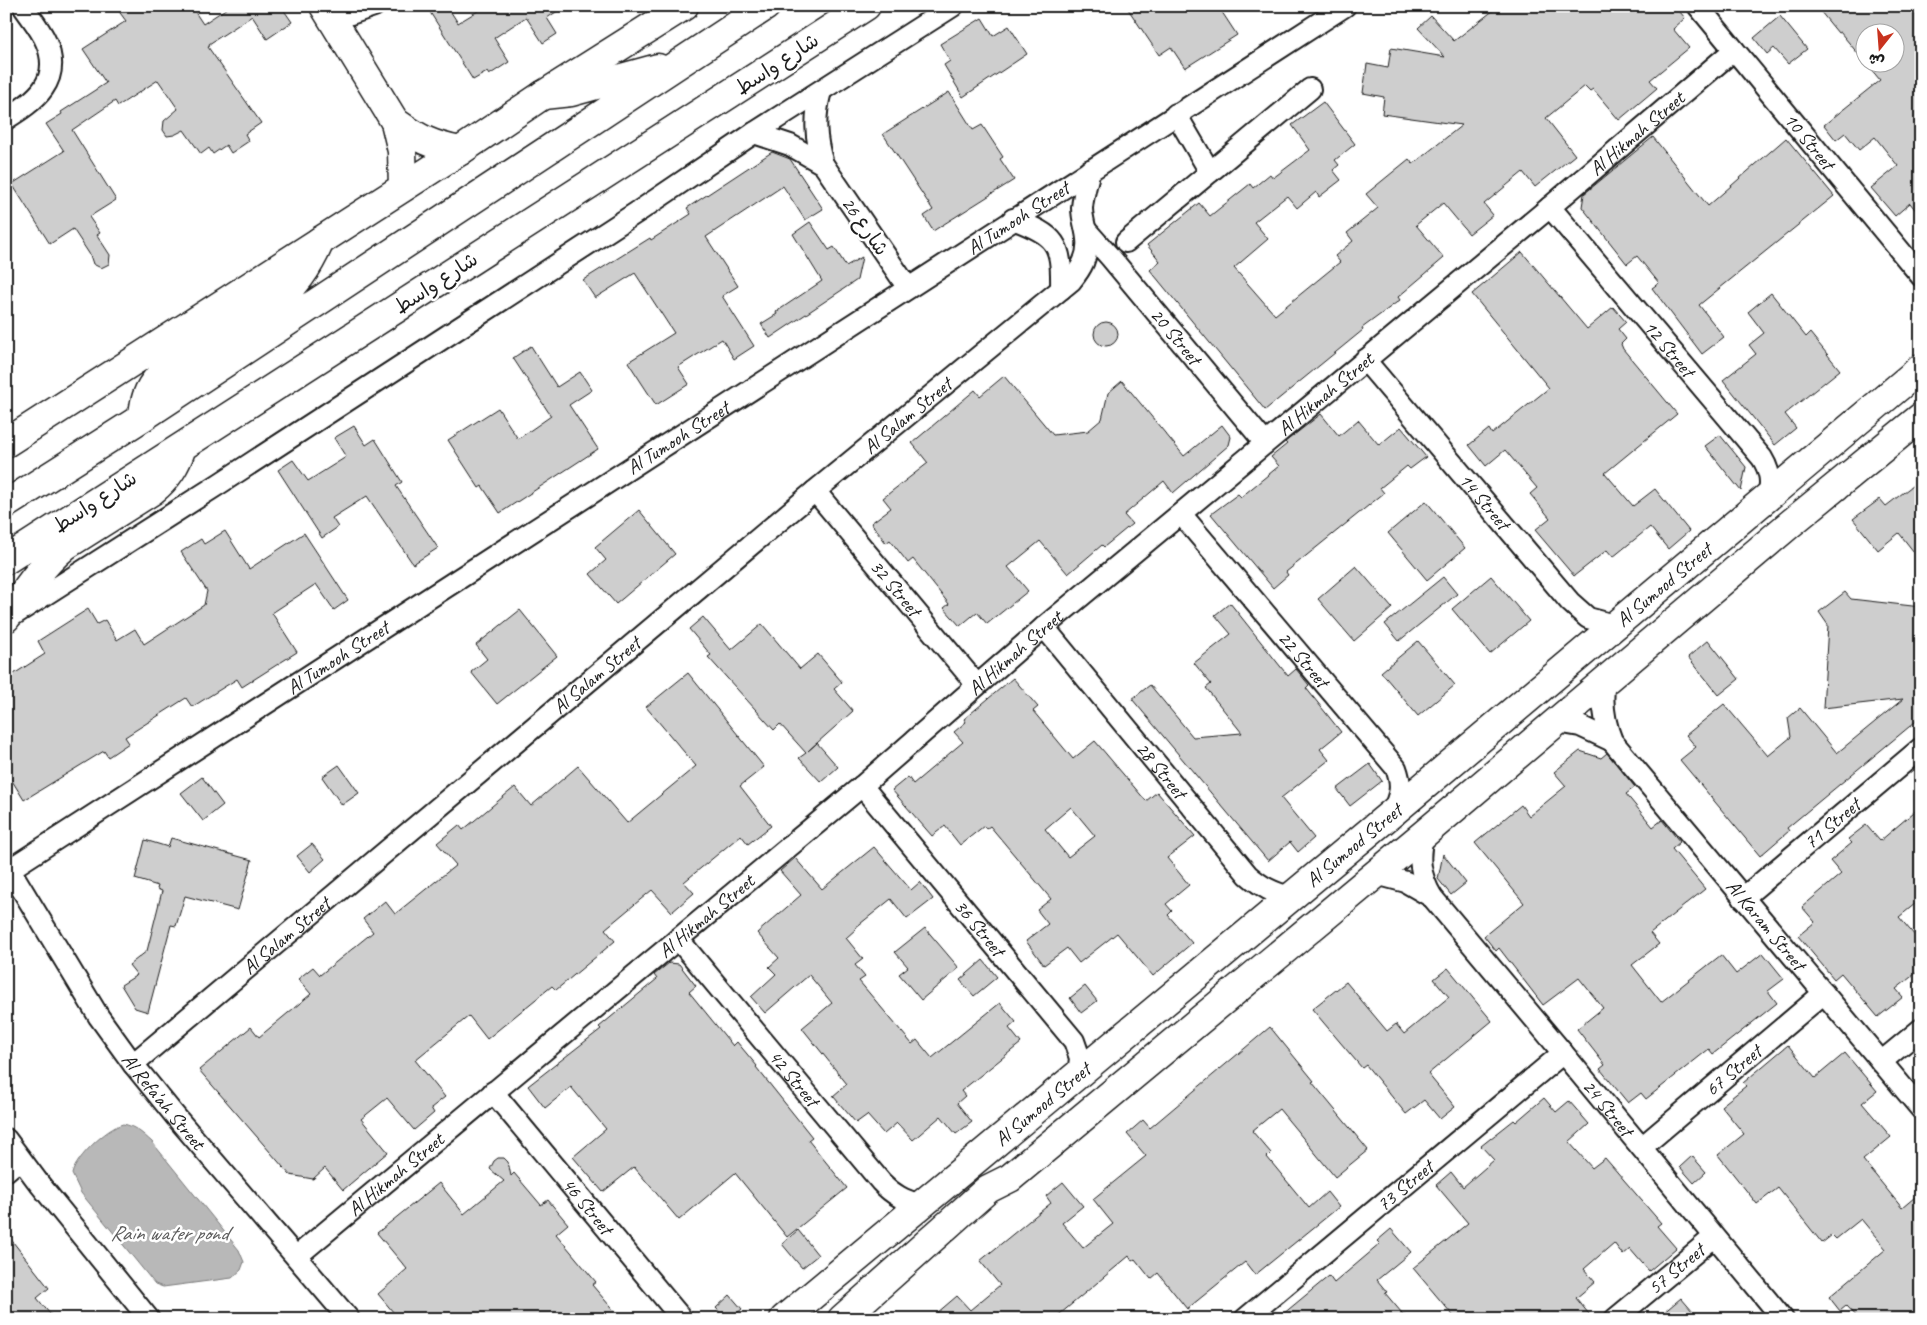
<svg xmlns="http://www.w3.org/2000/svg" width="1927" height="1325" font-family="Caveat,'Playpen Sans Arabic',sans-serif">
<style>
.water{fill:#b8b8b8;stroke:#7a7a7a}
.building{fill:#cecece;stroke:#1c1c1c;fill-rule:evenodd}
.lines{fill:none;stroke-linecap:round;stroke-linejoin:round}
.street-casing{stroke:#1c1c1c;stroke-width:24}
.secondary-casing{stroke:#1c1c1c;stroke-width:31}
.highway-casing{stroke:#1c1c1c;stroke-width:31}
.street{stroke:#fff;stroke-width:20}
.secondary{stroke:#fff;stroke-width:28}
.highway{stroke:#fff;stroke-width:28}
.labels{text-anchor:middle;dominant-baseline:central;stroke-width:5;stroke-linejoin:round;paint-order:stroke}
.street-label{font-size:20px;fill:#1c1c1c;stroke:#fff}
.water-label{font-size:21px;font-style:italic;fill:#5a5a5a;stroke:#fff}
</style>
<rect width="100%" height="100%" fill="#fff"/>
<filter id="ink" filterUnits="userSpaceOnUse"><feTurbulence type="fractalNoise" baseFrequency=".02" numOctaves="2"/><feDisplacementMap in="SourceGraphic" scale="10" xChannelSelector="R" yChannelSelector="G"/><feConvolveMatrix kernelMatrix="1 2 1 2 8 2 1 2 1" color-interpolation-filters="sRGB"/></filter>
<g filter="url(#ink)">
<path class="water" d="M 123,1124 C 135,1126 143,1134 152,1142 L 239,1250 L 244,1262 L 241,1270 L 232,1278 L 163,1287 L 155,1284 L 81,1193 L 72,1174 C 76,1157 107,1128 123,1124 Z"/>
<path class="building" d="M 115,6 L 191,6 L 203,24 L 230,6 L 281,6 L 292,22 L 267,39 L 252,16 L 209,44 L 210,46 L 208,47 L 261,123 L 245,134 L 249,141 L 231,153 L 226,145 L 213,154 L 209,148 L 201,154 L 184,130 L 174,135 L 167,136 L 163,130 L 164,121 L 178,109 L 158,80 L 118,106 L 115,101 L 72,130 L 116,200 L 89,217 L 100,233 L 97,235 L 110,255 L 109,264 L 101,268 L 93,264 L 90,255 L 73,229 L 50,244 L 12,184 L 64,151 L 46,124 L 62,114 L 61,112 L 106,83 L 83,49 L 126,21 Z
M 426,6 L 447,6 L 458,23 L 486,6 L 565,6 L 547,18 L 557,34 L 543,43 L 526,17 L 494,38 L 509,62 L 489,75 L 487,72 L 473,80 Z
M 1126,6 L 1218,6 L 1237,35 L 1185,68 L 1171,47 L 1159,55 Z
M 1499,6 L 1675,6 L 1685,18 L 1673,29 L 1689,48 L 1650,80 L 1657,88 L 1619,120 L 1593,89 L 1590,91 L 1585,86 L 1546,118 L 1575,155 L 1535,187 L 1523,172 L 1484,204 L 1493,215 L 1469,234 L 1443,203 L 1416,225 L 1444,258 L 1398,297 L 1400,300 L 1362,328 L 1363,330 L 1265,410 L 1150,270 L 1160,261 L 1147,245 L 1199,203 L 1210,216 L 1250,184 L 1253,188 L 1270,174 L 1273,178 L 1310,150 L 1292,125 L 1323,102 L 1355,144 L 1335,160 L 1339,165 L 1333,170 L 1341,180 L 1319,197 L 1316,192 L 1297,208 L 1287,196 L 1254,222 L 1268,239 L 1234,268 L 1275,315 L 1340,262 L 1335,256 L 1353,241 L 1347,233 L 1378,208 L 1366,194 L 1409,159 L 1413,164 L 1462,125 L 1382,114 L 1384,97 L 1363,93 L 1367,64 L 1388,68 L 1391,48 L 1445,57 L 1418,28 L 1431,16 L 1454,41 Z
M 1816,6 L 1921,6 L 1921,217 L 1910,203 L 1895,216 L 1871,188 L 1898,166 L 1875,137 L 1859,150 L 1845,133 L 1836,140 L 1824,125 L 1880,80 L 1865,62 L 1894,62 L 1894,32 L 1864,32 L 1864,61 L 1840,32 L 1838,33 Z
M 1780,16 L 1807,49 L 1788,64 L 1774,48 L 1767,54 L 1754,38 Z
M 982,18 L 993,36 L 1009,26 L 1027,54 L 963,97 L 944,65 L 950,61 L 940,44 Z
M 949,92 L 973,130 L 982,125 L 1003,157 L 1000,159 L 1014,180 L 933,231 L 924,216 L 933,210 L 883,134 Z
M 1653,137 L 1708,206 L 1786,138 L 1834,196 L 1699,305 L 1724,337 L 1702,354 L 1652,288 L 1659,283 L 1637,256 L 1627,264 L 1582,207 L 1584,194 Z
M 772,152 L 790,159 L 823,209 L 805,220 L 783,186 L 706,237 L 738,286 L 722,296 L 754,346 L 734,359 L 722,339 L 678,367 L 689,384 L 656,405 L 628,362 L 674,333 L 635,273 L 595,298 L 583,280 L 650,238 L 651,240 L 691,214 L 687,208 Z
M 810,222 L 829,250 L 834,247 L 846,266 L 862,257 L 857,280 L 770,338 L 761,324 L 777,314 L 776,312 L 822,281 L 793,234 Z
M 1522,252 L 1587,329 L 1613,307 L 1626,322 L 1618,329 L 1626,339 L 1621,344 L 1623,349 L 1677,414 L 1605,473 L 1633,506 L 1655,489 L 1689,531 L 1668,549 L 1650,527 L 1613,557 L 1607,550 L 1574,576 L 1535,530 L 1550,518 L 1530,494 L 1537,488 L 1505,450 L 1486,466 L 1469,445 L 1489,429 L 1492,434 L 1549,388 L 1472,294 Z
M 1771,293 L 1806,337 L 1810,333 L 1840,370 L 1785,414 L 1796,428 L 1775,445 L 1723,380 L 1756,354 L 1749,345 L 1764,333 L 1748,312 Z
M1094 334a12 12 0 1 1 24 0a12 12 0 1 1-24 0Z
M 531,346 L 557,387 L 580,372 L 592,390 L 569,405 L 598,449 L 500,513 L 482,486 L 479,488 L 448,440 L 498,408 L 518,439 L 551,416 L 513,358 Z
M 1004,376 L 1053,435 L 1088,431 L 1102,419 L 1108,393 L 1122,381 L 1184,456 L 1222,425 L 1231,437 L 1229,445 L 1173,493 L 1164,481 L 1124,515 L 1132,524 L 1104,547 L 1102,545 L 1068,574 L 1040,541 L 1008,567 L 1028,591 L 987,624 L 977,612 L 960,626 L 944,608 L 949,604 L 913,559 L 908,563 L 890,540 L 886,543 L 871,523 L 891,508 L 883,498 L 928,463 L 912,443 L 975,390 L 980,396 Z
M 1321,414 L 1339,436 L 1358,420 L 1379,445 L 1401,427 L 1426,457 L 1410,469 L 1407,466 L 1380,488 L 1384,493 L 1286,572 L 1288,575 L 1273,588 L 1211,514 L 1238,494 L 1241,497 L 1279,466 L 1271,457 L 1287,444 L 1285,442 Z
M 354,426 L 366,445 L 375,439 L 402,482 L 396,486 L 438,548 L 413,564 L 367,496 L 332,518 L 338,527 L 322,538 L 278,470 L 293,460 L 308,481 L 346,457 L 334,438 Z
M 1720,435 L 1746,467 L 1741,491 L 1705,446 Z
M 1921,479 L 1921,561 L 1899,533 L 1878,550 L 1853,519 L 1880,499 L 1886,506 Z
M 1426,501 L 1465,548 L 1427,580 L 1388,533 Z
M 639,510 L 675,554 L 616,604 L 590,574 L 606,560 L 595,547 Z
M 225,531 L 249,569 L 304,533 L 348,600 L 334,610 L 316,584 L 272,613 L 297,652 L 242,687 L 237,679 L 192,707 L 186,698 L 125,737 L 129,743 L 108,757 L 104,751 L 24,800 L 6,771 L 6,679 L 45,654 L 38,641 L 88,609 L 97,624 L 105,620 L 117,640 L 135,629 L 144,644 L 204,605 L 207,591 L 181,552 L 201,539 L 204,544 Z
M 1356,566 L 1392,608 L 1354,641 L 1318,599 Z
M 1491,576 L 1529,621 L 1490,654 L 1452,609 Z
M 1443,577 L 1457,594 L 1399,641 L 1385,624 Z
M 1845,592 L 1851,599 L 1921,607 L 1921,717 L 1787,828 L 1789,831 L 1760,856 L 1680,760 L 1696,747 L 1686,735 L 1724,704 L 1768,756 L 1791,737 L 1788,718 L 1800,708 L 1837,753 L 1903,699 L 1823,708 L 1828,625 L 1819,612 Z
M 1230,603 L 1288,676 L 1296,669 L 1309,685 L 1306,688 L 1341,732 L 1320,749 L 1329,760 L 1281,798 L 1314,838 L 1298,852 L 1290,842 L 1268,861 L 1132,699 L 1150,685 L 1193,737 L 1242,733 L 1206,688 L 1211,684 L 1194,663 L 1231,634 L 1215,615 Z
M 520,610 L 557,656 L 497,704 L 471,672 L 487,659 L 476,645 Z
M 703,617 L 731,650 L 762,624 L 800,669 L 818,654 L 842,682 L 834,689 L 853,711 L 808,751 L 817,743 L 838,767 L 821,782 L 799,758 L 806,753 L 780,724 L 774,730 L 708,657 L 711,655 L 689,629 Z
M 1708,640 L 1739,679 L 1719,695 L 1688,657 Z
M 1418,641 L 1455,685 L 1418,716 L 1381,672 Z
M 688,673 L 764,767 L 740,786 L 771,826 L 748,844 L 741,835 L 684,882 L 694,893 L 672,912 L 652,890 L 605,929 L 615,941 L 556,990 L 552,986 L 487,1039 L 469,1016 L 415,1060 L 445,1097 L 431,1108 L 434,1113 L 414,1130 L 387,1098 L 361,1119 L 388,1152 L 343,1190 L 325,1168 L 313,1179 L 290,1175 L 199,1070 L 251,1027 L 259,1037 L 311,994 L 298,979 L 313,967 L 320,975 L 373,932 L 363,919 L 385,901 L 395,914 L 456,865 L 437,843 L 459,825 L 463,830 L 515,787 L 531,806 L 578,766 L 627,823 L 696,766 L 646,707 Z
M 1013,678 L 1038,707 L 1033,711 L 1073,759 L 1095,741 L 1146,801 L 1157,792 L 1195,836 L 1167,858 L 1189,885 L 1166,904 L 1172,911 L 1168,915 L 1192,943 L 1153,976 L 1117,933 L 1079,963 L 1067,948 L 1044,965 L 1026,941 L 1048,924 L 1037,910 L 1051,899 L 990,826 L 986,829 L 984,826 L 960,845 L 945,826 L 932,836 L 892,790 L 908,777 L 913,784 L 963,742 L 954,732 L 966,722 L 964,719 ZM 1071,807 L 1095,836 L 1068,857 L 1045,829 Z
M 1580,751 L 1601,758 L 1607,753 L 1635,787 L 1626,794 L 1653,827 L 1662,820 L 1680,842 L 1672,849 L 1705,889 L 1650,933 L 1659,944 L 1632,965 L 1661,1002 L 1721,955 L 1736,974 L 1763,953 L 1784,979 L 1768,991 L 1777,1003 L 1713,1054 L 1709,1049 L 1646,1099 L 1641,1093 L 1628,1103 L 1600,1069 L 1605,1065 L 1577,1029 L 1603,1008 L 1579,978 L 1543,1005 L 1499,948 L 1496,951 L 1484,936 L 1524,903 L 1475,843 L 1521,805 L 1529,816 L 1566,786 L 1554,772 Z
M 1370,764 L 1382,781 L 1350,806 L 1337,789 Z
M 339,765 L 359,793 L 342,805 L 322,777 Z
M 202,777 L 223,805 L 203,821 L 181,793 Z
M 1921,806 L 1921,899 L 1899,917 L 1921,943 L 1921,969 L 1896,989 L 1903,997 L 1878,1017 L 1841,973 L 1834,979 L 1798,936 L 1815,922 L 1802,907 L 1841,874 L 1830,861 L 1852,843 L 1848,839 L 1866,825 L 1880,841 Z
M 171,838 L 252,860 L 238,910 L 185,896 L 176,926 L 171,925 L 148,1012 L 135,1008 L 121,985 L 137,975 L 129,965 L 147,951 L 162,891 L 157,889 L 158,886 L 135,879 L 145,840 L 168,847 Z
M 312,844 L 325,859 L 310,872 L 297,856 Z
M 874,847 L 911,890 L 920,882 L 933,899 L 907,919 L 891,899 L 855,928 L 856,929 L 846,938 L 863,959 L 855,965 L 865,977 L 859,981 L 912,1044 L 917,1040 L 932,1058 L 1000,1003 L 1016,1022 L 1009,1028 L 1021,1043 L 961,1091 L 965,1096 L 957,1103 L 972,1122 L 956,1134 L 941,1116 L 913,1140 L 897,1123 L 884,1134 L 867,1115 L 856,1123 L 833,1096 L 847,1084 L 802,1028 L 832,1003 L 809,975 L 765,1013 L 751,997 L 776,974 L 769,967 L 779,958 L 757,933 L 801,895 L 780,871 L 795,858 L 822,889 Z
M 1443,854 L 1466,883 L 1451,895 L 1438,879 Z
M 925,928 L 959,968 L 921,1000 L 899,974 L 908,967 L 895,952 Z
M 983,960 L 997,977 L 974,996 L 960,980 Z
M 669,963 L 679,964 L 696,986 L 689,992 L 733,1046 L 737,1042 L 757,1066 L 756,1067 L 812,1137 L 808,1140 L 847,1188 L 787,1237 L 735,1173 L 679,1220 L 634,1167 L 603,1192 L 573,1157 L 606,1129 L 571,1087 L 545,1108 L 528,1086 L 601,1029 L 599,1027 L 657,979 L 654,975 Z
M 1448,968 L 1492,1021 L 1428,1074 L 1455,1107 L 1440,1119 L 1424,1100 L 1406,1114 L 1366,1065 L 1362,1068 L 1312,1009 L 1346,982 L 1387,1031 L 1396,1024 L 1404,1034 L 1449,997 L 1434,979 Z
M 1085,986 L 1097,1001 L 1081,1013 L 1070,998 Z
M 1270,1027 L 1314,1081 L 1312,1082 L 1368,1150 L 1335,1177 L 1279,1109 L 1252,1131 L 1271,1153 L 1267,1157 L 1309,1208 L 1327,1192 L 1339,1207 L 1255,1275 L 1245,1262 L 1187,1309 L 1158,1273 L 1151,1279 L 1135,1259 L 1132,1261 L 1129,1256 L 1054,1319 L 930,1319 L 957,1296 L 970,1310 L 1000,1285 L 980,1261 L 1051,1203 L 1046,1196 L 1063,1182 L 1083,1206 L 1062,1223 L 1083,1248 L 1113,1224 L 1093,1199 L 1146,1156 L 1127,1134 L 1143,1120 L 1150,1128 Z
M 1788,1045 L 1815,1078 L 1845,1053 L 1877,1091 L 1862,1103 L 1891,1137 L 1863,1160 L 1902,1208 L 1921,1192 L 1921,1319 L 1858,1319 L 1846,1306 L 1840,1311 L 1829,1297 L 1886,1249 L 1861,1219 L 1836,1239 L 1832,1235 L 1822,1243 L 1778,1188 L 1757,1204 L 1718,1155 L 1744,1134 L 1721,1106 L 1746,1086 L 1743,1083 Z
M 1544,1098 L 1556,1112 L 1569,1101 L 1589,1124 L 1569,1142 L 1592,1168 L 1605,1158 L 1661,1223 L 1657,1226 L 1676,1248 L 1649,1271 L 1630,1249 L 1623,1255 L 1614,1243 L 1584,1269 L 1595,1282 L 1576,1298 L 1593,1319 L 1456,1319 L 1413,1268 L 1468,1223 L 1436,1185 L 1451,1172 L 1463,1187 L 1494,1160 L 1481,1146 L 1514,1120 L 1516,1122 Z
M 1692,1156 L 1706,1172 L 1694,1183 L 1680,1167 Z
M 498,1158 L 504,1158 L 508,1162 L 511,1176 L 514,1173 L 541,1205 L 548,1200 L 568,1224 L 556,1234 L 596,1282 L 592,1285 L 621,1319 L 399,1319 L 378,1294 L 407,1269 L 377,1233 L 439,1183 L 464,1214 L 504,1181 L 490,1169 L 494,1161 Z
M 1391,1229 L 1411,1252 L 1377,1280 L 1387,1292 L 1385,1293 L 1407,1319 L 1277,1319 L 1329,1276 L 1334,1283 L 1380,1244 L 1377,1241 Z
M 798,1230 L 818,1255 L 802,1268 L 782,1244 Z
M 6,1233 L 49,1288 L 37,1298 L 54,1319 L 6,1319 Z
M 730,1295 L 742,1309 L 730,1319 L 726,1319 L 716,1308 Z
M 1681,1298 L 1699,1319 L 1656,1319 Z"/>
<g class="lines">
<defs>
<g id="street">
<path id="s1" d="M 1698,6 L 1921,276"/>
<path d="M 333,20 L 374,6"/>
<path d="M 821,91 C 814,117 815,138 823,164 L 908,288"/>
<path d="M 1176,114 L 1210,172"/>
<path d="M 6,119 C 35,101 63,81 46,42 C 41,30 31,18 23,6"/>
<path d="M 754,133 L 790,145 L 823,164"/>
<path id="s2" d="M 1550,207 L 1762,458 C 1770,471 1772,482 1768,496"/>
<path d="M 1013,219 C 1056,236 1062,242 1061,289"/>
<path id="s3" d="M 1086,230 L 1111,258 L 1265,443"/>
<path d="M 1126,242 L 1310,89"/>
<path id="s4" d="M 1365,360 L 1570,602 L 1588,618 L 1614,625"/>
<path id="s5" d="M 815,491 L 977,685"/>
<path id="s6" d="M 1181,514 L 1396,768 C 1403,787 1400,795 1392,813"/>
<path d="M 12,616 L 219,484 L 642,209 L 754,133 L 953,6"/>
<path id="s7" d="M 1044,627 L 1248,875 C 1262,887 1273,893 1291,897"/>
<path id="s8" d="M 1605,681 C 1601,703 1604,721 1612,741 L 1921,1109"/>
<path d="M 1557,722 L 1580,726 L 1612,741"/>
<path id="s9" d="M 862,786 L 1074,1041 L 1080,1058 L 1078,1075"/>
<path id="s10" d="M 1424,834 C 1417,857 1420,876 1432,897 L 1563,1053 L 1783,1319"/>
<path id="s11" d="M 6,863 L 99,1017 L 133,1064 L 176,1117 L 349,1319"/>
<path id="s12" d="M 10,869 L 1345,6"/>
<path d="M 1376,874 L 1406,882 L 1432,897"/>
<path id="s13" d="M 1743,898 L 1921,748"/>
<path id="s14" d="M 678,939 L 881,1182 C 893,1195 904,1200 920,1205"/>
<path d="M 1881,1062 L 1921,1029"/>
<path id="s15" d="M 133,1064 L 815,491 L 1071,281 C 1081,269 1089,256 1087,239 C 1086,228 1082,219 1082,208 C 1083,195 1087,182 1090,170"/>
<path id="s16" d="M 493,1092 L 682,1319"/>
<path d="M 6,1139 L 38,1182 L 149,1319"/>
<path id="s17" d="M 1642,1147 L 1824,993"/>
<path d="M 6,1171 L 20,1159"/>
<path id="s18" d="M 297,1256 L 862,786 L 1044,627 L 1550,207 L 1734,50"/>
<path id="s19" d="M 1245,1319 L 1563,1053"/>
<path id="s20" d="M 1615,1319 L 1714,1237"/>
</g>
<g id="secondary">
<path d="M 324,6 L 395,122 L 402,151 L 403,187"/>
<path d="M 395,122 C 419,139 431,145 460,151"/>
<path d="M 6,443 L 460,151 L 543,95 L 684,6"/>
<path id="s21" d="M 784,1319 L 1392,813 L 1921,368"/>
<path d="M 842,1319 L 988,1189 L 1010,1178 L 1424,834 L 1790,524 L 1921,417"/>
</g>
<path id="highway" d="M 543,95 L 571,92 L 658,68
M 143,417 C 144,397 150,384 166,370 L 271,305 C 295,287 308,269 320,241
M 6,504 L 143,417 L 766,6
M 6,560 L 866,6
M 6,618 C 24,592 41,566 65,546 L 152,491 C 168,478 176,465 182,447"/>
</defs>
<use href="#street" class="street-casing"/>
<use href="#secondary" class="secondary-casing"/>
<use href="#highway" class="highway-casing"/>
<use href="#street" class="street"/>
<use href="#secondary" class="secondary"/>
<use href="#highway" class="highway"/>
</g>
</g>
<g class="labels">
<g class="street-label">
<text transform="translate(777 64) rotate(-33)">شارع واسط</text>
<text stroke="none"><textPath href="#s18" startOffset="1748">Al Hikmah Street</textPath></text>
<text stroke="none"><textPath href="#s1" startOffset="175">10 Street</textPath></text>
<text stroke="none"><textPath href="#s12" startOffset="1200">Al Tumooh Street</textPath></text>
<text transform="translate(865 226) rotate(55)">شارع 26</text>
<text transform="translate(436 283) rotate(-33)">شارع واسط</text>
<text stroke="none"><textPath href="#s3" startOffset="139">20 Street</textPath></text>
<text stroke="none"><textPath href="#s2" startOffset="185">12 Street</textPath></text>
<text stroke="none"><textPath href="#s18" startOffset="1342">Al Hikmah Street</textPath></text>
<text stroke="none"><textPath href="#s15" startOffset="1010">Al Salam Street</textPath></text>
<text stroke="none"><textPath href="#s12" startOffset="795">Al Tumooh Street</textPath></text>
<text stroke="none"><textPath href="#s4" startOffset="185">14 Street</textPath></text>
<text transform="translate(95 502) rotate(-33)">شارع واسط</text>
<text stroke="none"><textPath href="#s21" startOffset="1146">Al Sumood Street</textPath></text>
<text stroke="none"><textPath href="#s5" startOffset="126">32 Street</textPath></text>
<text stroke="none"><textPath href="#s18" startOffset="938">Al Hikmah Street</textPath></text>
<text stroke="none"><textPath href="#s12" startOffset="390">Al Tumooh Street</textPath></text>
<text stroke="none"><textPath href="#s6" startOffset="190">22 Street</textPath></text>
<text stroke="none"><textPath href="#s15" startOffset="605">Al Salam Street</textPath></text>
<text stroke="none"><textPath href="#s7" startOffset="185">28 Street</textPath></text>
<text stroke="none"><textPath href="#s13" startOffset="116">71 Street</textPath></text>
<text stroke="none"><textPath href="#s21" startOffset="741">Al Sumood Street</textPath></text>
<text stroke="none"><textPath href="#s18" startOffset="532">Al Hikmah Street</textPath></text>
<text stroke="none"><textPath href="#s8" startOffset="301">Al Karam Street</textPath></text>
<text stroke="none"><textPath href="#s9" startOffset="184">36 Street</textPath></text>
<text stroke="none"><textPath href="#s15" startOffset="200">Al Salam Street</textPath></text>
<text stroke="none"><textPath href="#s17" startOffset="119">67 Street</textPath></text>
<text stroke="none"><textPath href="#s14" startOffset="181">42 Street</textPath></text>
<text stroke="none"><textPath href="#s11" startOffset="286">Al Refa'ah Street</textPath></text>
<text stroke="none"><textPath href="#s21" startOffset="336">Al Sumood Street</textPath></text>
<text stroke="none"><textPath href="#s10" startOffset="340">24 Street</textPath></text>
<text stroke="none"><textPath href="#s18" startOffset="128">Al Hikmah Street</textPath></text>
<text stroke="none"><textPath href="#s19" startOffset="208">73 Street</textPath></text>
<text stroke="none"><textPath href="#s16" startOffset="148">46 Street</textPath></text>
<text stroke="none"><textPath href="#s20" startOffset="79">57 Street</textPath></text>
</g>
<g class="water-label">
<text x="169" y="1233">Rain water pond</text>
</g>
</g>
<rect width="1927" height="1325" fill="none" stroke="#fff" stroke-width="25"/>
<rect x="12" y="12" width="1902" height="1300" fill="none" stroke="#1c1c1c" stroke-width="2" filter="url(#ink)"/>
<g transform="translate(1880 48) rotate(197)"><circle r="24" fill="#ffffff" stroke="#a4a4a4"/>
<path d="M0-4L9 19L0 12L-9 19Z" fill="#c8321e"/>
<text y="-8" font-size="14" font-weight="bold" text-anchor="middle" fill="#1c1c1c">ش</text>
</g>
</svg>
